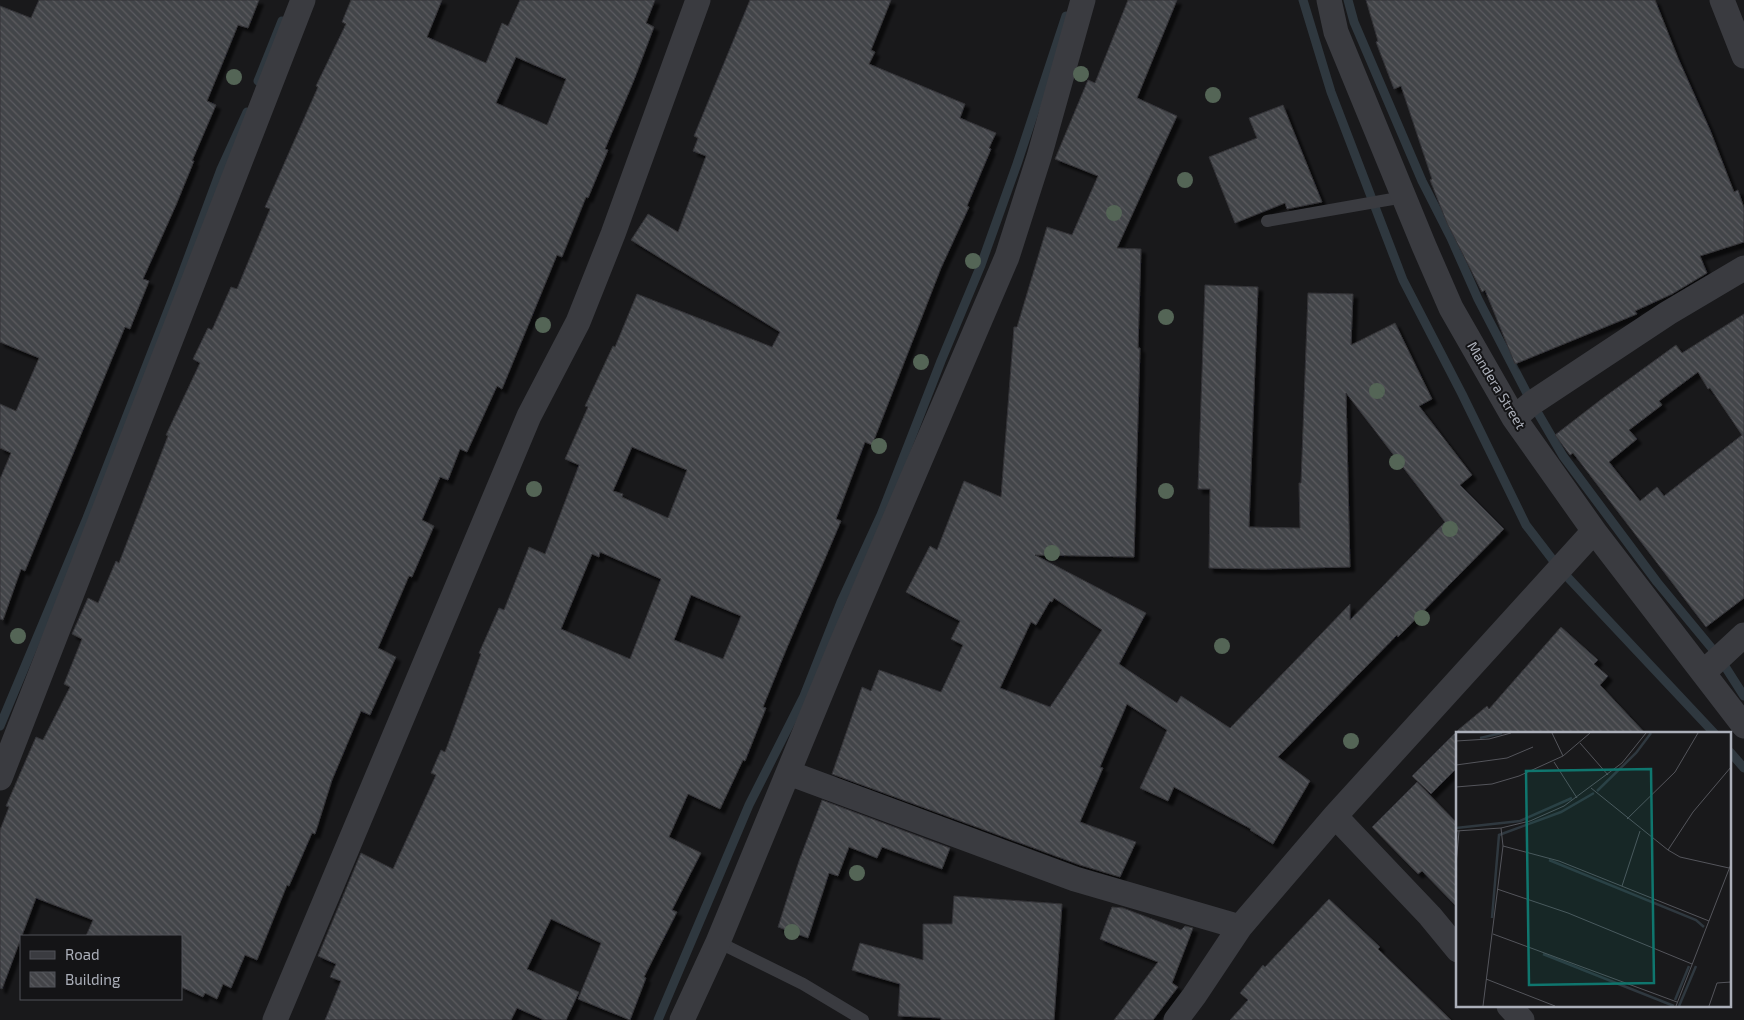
<svg xmlns="http://www.w3.org/2000/svg" width="1744" height="1020" font-family="'Exo 2',sans-serif">
<style>
.lines{fill:none;stroke-linecap:round;stroke-linejoin:round}
.stream{stroke:#2f383f;stroke-width:9}
.building{fill:url(#building-back-hatch);stroke:#333337;fill-rule:evenodd;filter:url(#shadow)}
.service{stroke:#3a3b40;stroke-width:12}
.minor{stroke:#3a3b40;stroke-width:25}
.tree{fill:#546556}
.labels{text-anchor:middle;dominant-baseline:central;stroke-width:4;stroke-linejoin:round;paint-order:stroke}
.street-label{font-size:14px;fill:#acb0ba;stroke:#141416}
.inset-river{fill:none;stroke:#2f383f;stroke-width:2.5}
.inset-road{fill:none;stroke:#54555b;stroke-width:1}
.view{fill:#0f766e;fill-opacity:0.15;stroke:#0f766e;stroke-width:2.5}
.inset-edge{fill:none;stroke:#acb0ba;stroke-width:2.5}
</style>
<defs>
<pattern id="building-back-hatch" width="6" height="6" patternUnits="userSpaceOnUse" patternTransform="scale(1.25)"><rect width="6" height="6" fill="#434448"/><path d="M-1 5l2 2M0 0l6 6M5-1l2 2" fill="none" stroke="#5b5c60"/></pattern>
<filter id="shadow"><feDropShadow dx="4.5" dy="4.5" stdDeviation="1" flood-color="#0009"/></filter>
</defs>
<rect width="100%" height="100%" fill="#19191b"/>
<g class="lines">
<path class="stream" d="M 1303,0 L 1331,92 L 1403,280 L 1462,394 L 1526,525 L 1559,568 L 1715,734
M 1348,0 L 1354,22 L 1422,181 L 1451,238 L 1478,299 L 1532,403 L 1563,456 L 1657,582 L 1719,657 L 1744,696
M 258,81 L 282,21
M 0,726 L 87,518 L 178,285 L 221,169 L 247,112
M 1730,752 L 1744,768
M 658,1020 L 749,805 L 804,696 L 841,602 L 881,515 L 941,361 L 981,265 L 1017,164 L 1066,16"/>
</g>
<path class="building" d="M 39,0 L 259,0 L 248,28 L 238,25 L 207,101 L 216,105 L 192,161 L 194,161 L 176,205 L 143,279 L 149,281 L 130,329 L 125,327 L 25,571 L 21,569 L 3,620 L 0,619 L 0,479 L 11,453 L 0,448 L 0,404 L 16,411 L 39,358 L 0,342 L 0,6 L 31,18 Z
M 351,0 L 442,0 L 427,37 L 486,63 L 502,23 L 508,26 L 520,0 L 655,0 L 646,23 L 654,27 L 634,80 L 605,149 L 608,150 L 588,198 L 586,197 L 562,257 L 557,255 L 502,389 L 497,386 L 467,452 L 460,449 L 448,480 L 440,477 L 422,520 L 434,526 L 412,577 L 409,576 L 378,648 L 396,657 L 370,715 L 361,711 L 332,780 L 315,834 L 312,833 L 289,886 L 287,885 L 257,960 L 245,955 L 231,988 L 223,984 L 217,999 L 205,993 L 203,997 L 181,987 L 181,936 L 86,936 L 93,920 L 36,898 L 2,989 L 0,988 L 0,830 L 9,807 L 6,806 L 36,737 L 43,740 L 70,687 L 64,684 L 82,639 L 72,634 L 88,598 L 98,603 L 116,561 L 119,563 L 168,436 L 166,435 L 200,363 L 193,359 L 208,328 L 212,330 L 231,287 L 237,289 L 270,209 L 265,207 L 318,87 L 316,86 L 346,24 L 342,22 ZM 516,57 L 566,79 L 547,125 L 496,103 Z
M 750,0 L 891,0 L 871,50 L 875,52 L 869,64 L 965,104 L 960,118 L 996,133 L 989,148 L 991,149 L 967,206 L 969,207 L 941,268 L 872,445 L 865,442 L 836,519 L 841,521 L 786,650 L 763,707 L 766,708 L 745,761 L 743,760 L 720,809 L 688,794 L 669,837 L 701,853 L 672,910 L 677,912 L 644,977 L 646,978 L 630,1020 L 578,999 L 601,943 L 551,919 L 527,969 L 579,992 L 566,1020 L 544,1020 L 517,1008 L 511,1020 L 325,1020 L 341,981 L 330,977 L 336,964 L 318,956 L 361,853 L 393,869 L 436,775 L 431,773 L 441,750 L 445,752 L 481,654 L 479,653 L 499,608 L 504,610 L 529,547 L 545,554 L 579,465 L 565,459 L 588,407 L 585,406 L 613,346 L 615,347 L 637,294 L 772,347 L 780,332 L 631,240 L 648,214 L 678,232 L 706,156 L 693,151 L 698,138 L 694,136 ZM 632,447 L 687,470 L 668,518 L 622,497 L 623,494 L 613,491 ZM 600,552 L 661,579 L 630,659 L 561,629 L 592,554 L 599,557 ZM 691,595 L 741,616 L 723,659 L 674,640 Z
M 1128,0 L 1177,0 L 1137,98 L 1177,116 L 1117,248 L 1141,249 L 1138,348 L 1140,348 L 1134,557 L 1035,555 L 1146,613 L 1119,664 L 1177,703 L 1181,696 L 1230,728 L 1350,604 L 1350,620 L 1445,522 L 1346,393 L 1350,567 L 1264,569 L 1209,568 L 1210,489 L 1198,489 L 1205,285 L 1258,287 L 1249,527 L 1300,528 L 1299,483 L 1301,483 L 1308,293 L 1353,294 L 1351,345 L 1395,323 L 1432,399 L 1419,406 L 1472,475 L 1460,485 L 1504,529 L 1398,637 L 1397,635 L 1278,757 L 1310,781 L 1273,844 L 1250,830 L 1251,829 L 1174,787 L 1168,801 L 1140,788 L 1167,730 L 1127,704 L 1100,767 L 1103,768 L 1080,822 L 1136,842 L 1120,877 L 1080,865 L 832,774 L 862,687 L 871,691 L 879,670 L 941,692 L 963,645 L 951,639 L 960,621 L 906,592 L 930,546 L 937,550 L 964,481 L 1001,497 L 1014,327 L 1017,327 L 1047,227 L 1072,235 L 1098,176 L 1055,159 L 1088,80 L 1095,83 ZM 1054,598 L 1102,630 L 1050,707 L 1000,688 L 1031,622 L 1036,625 L 1050,601 L 1052,602 Z
M 1366,0 L 1655,0 L 1678,58 L 1710,130 L 1734,192 L 1738,190 L 1744,208 L 1744,242 L 1700,256 L 1707,273 L 1672,294 L 1635,311 L 1637,314 L 1515,364 L 1485,290 L 1482,292 L 1447,223 L 1430,180 L 1432,179 L 1401,86 L 1394,89 L 1376,42 L 1378,41 Z
M 1283,105 L 1322,202 L 1287,209 L 1285,203 L 1235,223 L 1209,157 L 1257,138 L 1249,118 Z
M 1744,314 L 1744,598 L 1706,627 L 1573,453 L 1570,455 L 1555,435 L 1603,398 L 1676,345 L 1682,353 ZM 1698,372 L 1708,389 L 1710,388 L 1742,435 L 1664,496 L 1657,487 L 1640,501 L 1609,462 L 1637,439 L 1629,430 L 1662,405 L 1659,401 Z
M 1561,627 L 1598,660 L 1594,664 L 1608,676 L 1600,685 L 1646,734 L 1458,734 L 1458,767 L 1431,794 L 1412,776 L 1458,730 L 1487,706 L 1489,709 Z
M 1417,782 L 1458,824 L 1458,908 L 1422,871 L 1418,874 L 1372,827 Z
M 822,800 L 950,848 L 942,869 L 882,847 L 877,858 L 849,847 L 838,876 L 829,873 L 808,938 L 778,927 L 799,861 Z
M 954,896 L 1062,904 L 1054,1020 L 941,1020 L 941,1018 L 898,1016 L 900,984 L 852,970 L 860,943 L 923,960 L 923,924 L 952,924 Z
M 1329,899 L 1380,947 L 1378,949 L 1451,1020 L 1230,1020 L 1248,1000 L 1240,993 L 1263,965 L 1265,967 Z
M 1112,907 L 1123,908 L 1181,930 L 1185,926 L 1193,928 L 1172,983 L 1178,987 L 1153,1020 L 1114,1020 L 1158,962 L 1100,939 Z"/>
<g class="lines">
<path class="service" d="M 1267,221 L 1404,197
M 718,942 L 803,984 L 863,1020"/>
<path class="minor" d="M 1329,0 L 1336,32 L 1424,246 L 1451,308 L 1514,418 L 1594,531 L 1744,726
M 1722,0 L 1744,56
M 1514,418 L 1532,403 L 1668,313 L 1744,268
M 1704,672 L 1744,635
M 789,773 L 1075,879 L 1240,927
M 0,778 L 303,0
M 1335,816 L 1430,916 L 1458,950
M 1509,1006 L 1522,1020
M 275,1020 L 529,416 L 578,322 L 613,234 L 698,0
M 682,1020 L 718,942 L 840,647 L 1007,257 L 1039,157 L 1083,0
M 1176,1020 L 1194,996 L 1240,927 L 1335,816 L 1594,531"/>
</g>
<g class="tree">
<circle cx="1081" cy="74" r="8"/>
<circle cx="234" cy="77" r="8"/>
<circle cx="1213" cy="95" r="8"/>
<circle cx="1185" cy="180" r="8"/>
<circle cx="1114" cy="213" r="8"/>
<circle cx="973" cy="261" r="8"/>
<circle cx="1166" cy="317" r="8"/>
<circle cx="543" cy="325" r="8"/>
<circle cx="921" cy="362" r="8"/>
<circle cx="1377" cy="391" r="8"/>
<circle cx="879" cy="446" r="8"/>
<circle cx="1397" cy="462" r="8"/>
<circle cx="534" cy="489" r="8"/>
<circle cx="1166" cy="491" r="8"/>
<circle cx="1450" cy="529" r="8"/>
<circle cx="1052" cy="553" r="8"/>
<circle cx="1422" cy="618" r="8"/>
<circle cx="18" cy="636" r="8"/>
<circle cx="1222" cy="646" r="8"/>
<circle cx="1351" cy="741" r="8"/>
<circle cx="857" cy="873" r="8"/>
<circle cx="792" cy="932" r="8"/>
</g>
<g class="labels">
<g class="street-label">
<text transform="translate(1497 385) rotate(59)">Mandera Street</text>
</g>
</g>
<g transform="translate(1456 732)">
<rect width="275" height="275" fill="#19191b"/>
<path class="inset-river" d="M 24,6 L 46,1M 141,59 L 180,21 L 195,1M 0,96 L 64,89 L 116,66M 93,128 L 240,188 L 248,195M 36,186 L 43,103 L 105,80 L 138,61M 87,222 L 218,274M 219,268 L 233,234M 223,274 L 240,234"/>
<path class="inset-road" d="M 96,1 L 107,24M 0,9 L 33,7 L 55,1M 124,11 L 152,43M 98,30 L 121,66M 0,33 L 51,26 L 77,15M 0,55 L 36,52 L 63,44 L 107,24 L 134,1M 135,56 L 212,118 L 224,125 L 273,136M 171,87 L 219,40 L 242,1M 0,99 L 45,96 L 74,89 L 108,74 L 166,31 L 190,1M 47,114 L 103,129 L 253,189M 212,118 L 237,80 L 275,35M 0,133 L 3,99M 166,154 L 184,99M 41,157 L 112,181 L 236,232M 37,202 L 221,270M 30,247 L 99,274M 27,274 L 47,114 L 45,96M 220,274 L 275,132M 253,274 L 261,251 L 275,250"/>
<path class="view" d="M 195,37 L 198,251 L 73,253 L 70,39 Z"/>
<rect width="275" height="275" class="inset-edge"/>
</g>
<rect x="20" y="935" width="162" height="65" fill="#141416" stroke="#515258"/>
<rect x="30" y="951" width="25" height="8" fill="#3a3b40" stroke="#515258"/>
<text x="65" y="960" font-size="15" fill="#acb0ba">Road</text>
<rect x="30" y="972" width="25" height="15" fill="url(#building-back-hatch)" stroke="#515258"/>
<text x="65" y="985" font-size="15" fill="#acb0ba">Building</text>
</svg>
